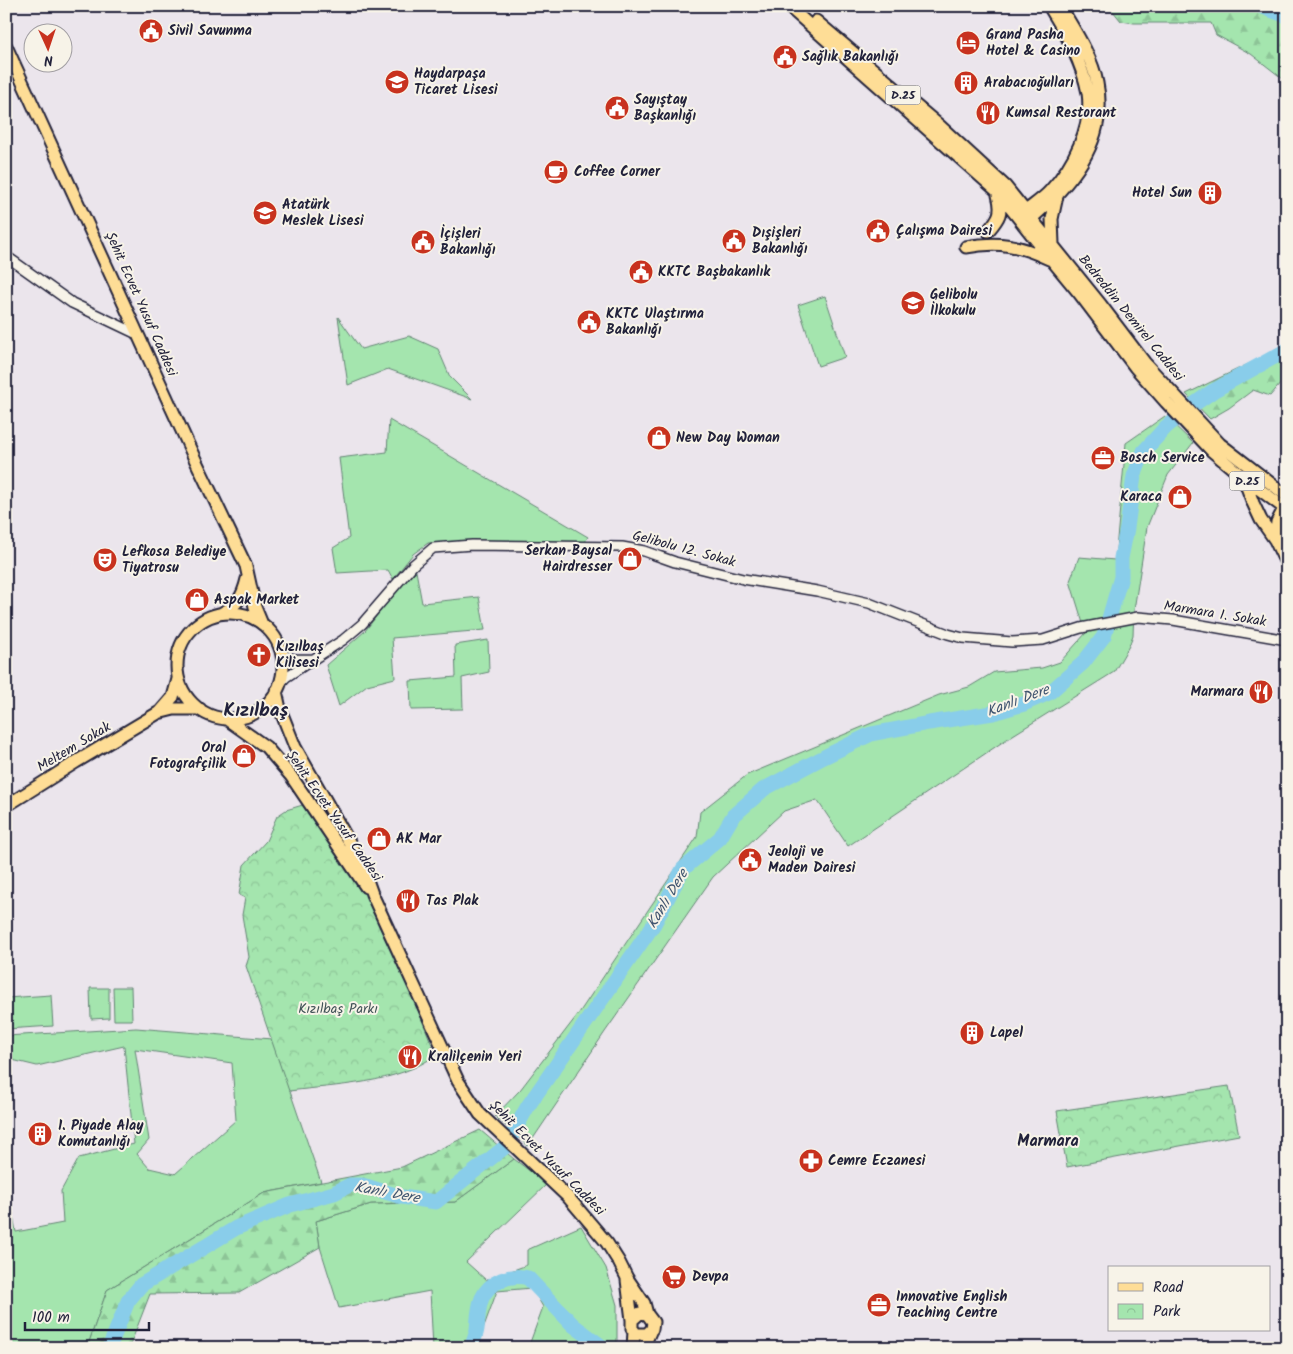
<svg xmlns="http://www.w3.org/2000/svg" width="1293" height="1354" font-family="Kalam,sans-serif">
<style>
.grass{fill:#a4e5ae;stroke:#638474;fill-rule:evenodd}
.forest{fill:url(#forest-firs);stroke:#638474}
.park{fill:url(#park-crowns);stroke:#638474}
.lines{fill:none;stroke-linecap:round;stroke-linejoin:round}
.river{stroke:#89cdea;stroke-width:15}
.minor-casing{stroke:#22223b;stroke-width:12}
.major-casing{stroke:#22223b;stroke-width:15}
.minor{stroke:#f7f3e8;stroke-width:9}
.major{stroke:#fedd96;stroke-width:11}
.labels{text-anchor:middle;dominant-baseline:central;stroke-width:4;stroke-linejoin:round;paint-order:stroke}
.shield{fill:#f7f3e8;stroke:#62616f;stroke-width:1}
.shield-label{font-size:12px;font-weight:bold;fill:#22223b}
.poi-label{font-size:14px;font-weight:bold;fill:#22223b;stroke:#f7f3e8;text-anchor:start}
.street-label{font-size:14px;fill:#22223b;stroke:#f7f3e8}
.park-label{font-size:14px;fill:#425358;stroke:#f7f3e8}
.water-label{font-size:15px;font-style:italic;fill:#415570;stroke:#f7f3e8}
.quarter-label{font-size:16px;font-weight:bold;fill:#22223b;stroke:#f7f3e8}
.district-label{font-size:19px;font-weight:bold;fill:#22223b;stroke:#f7f3e8}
</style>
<defs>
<pattern id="forest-firs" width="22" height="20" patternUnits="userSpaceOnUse" patternTransform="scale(1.25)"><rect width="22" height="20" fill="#a4e5ae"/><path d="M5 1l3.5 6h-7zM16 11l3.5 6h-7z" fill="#8dc497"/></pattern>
<pattern id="park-crowns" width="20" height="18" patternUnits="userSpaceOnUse" patternTransform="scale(1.25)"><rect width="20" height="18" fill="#a4e5ae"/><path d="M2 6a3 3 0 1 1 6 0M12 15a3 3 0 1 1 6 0" fill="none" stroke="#8dc497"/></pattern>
</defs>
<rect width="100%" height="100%" fill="#ebe5ec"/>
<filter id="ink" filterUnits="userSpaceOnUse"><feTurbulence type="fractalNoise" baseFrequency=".02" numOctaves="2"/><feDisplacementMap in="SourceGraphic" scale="10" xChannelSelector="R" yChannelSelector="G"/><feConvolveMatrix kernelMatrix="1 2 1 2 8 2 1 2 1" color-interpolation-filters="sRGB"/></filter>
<g filter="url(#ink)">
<path class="grass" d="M 825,296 L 845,357 L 818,366 L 798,305 Z
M 338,317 L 361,349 L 409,336 L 438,349 L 450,377 L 472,399 L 388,369 L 348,385 Z
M 1165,416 L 1193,443 L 1168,475 L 1147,527 L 1134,610 L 1133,635 L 1129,646 L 1114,672 L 1013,735 L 848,846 L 817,800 L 784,811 L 713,877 L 605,1032 L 528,1146 L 495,1116 L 520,1090 L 579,1013 L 697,837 L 700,812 L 747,775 L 939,695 L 969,687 L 994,672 L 1042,668 L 1060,662 L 1086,633 L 1070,581 L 1079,557 L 1115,560 L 1126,443 Z
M 389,420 L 588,537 L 585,542 L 428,543 L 413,554 L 393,579 L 388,570 L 337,573 L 333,548 L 349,538 L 339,458 L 387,452 Z
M 416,571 L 422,603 L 479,597 L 485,630 L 392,638 L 395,678 L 367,685 L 339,706 L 326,665 L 365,631 L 398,588 Z
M 488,640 L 489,672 L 462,678 L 463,709 L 411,710 L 410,681 L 456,677 L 455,645 Z
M 113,987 L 131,987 L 132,1020 L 114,1020 Z
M 90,988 L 109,988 L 109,1018 L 91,1019 Z
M 51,995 L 53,1026 L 6,1029 L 6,998 Z
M 136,1028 L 272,1039 L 321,1182 L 264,1193 L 107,1290 L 87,1348 L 6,1348 L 6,1193 L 9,1193 L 16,1232 L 63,1223 L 61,1191 L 79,1158 L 134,1144 L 124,1046 L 37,1066 L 8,1059 L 6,1061 L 6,1036 ZM 135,1049 L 232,1063 L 236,1120 L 175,1174 L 149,1168 L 137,1154 L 149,1140 Z
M 514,1159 L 547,1184 L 466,1262 L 486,1280 L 527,1265 L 527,1250 L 581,1226 L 606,1268 L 617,1305 L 617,1348 L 528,1348 L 543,1307 L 532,1288 L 497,1291 L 476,1348 L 433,1348 L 430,1291 L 339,1308 L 320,1247 L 316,1221 L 371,1204 L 455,1202 Z"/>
<path class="forest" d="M 1109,6 L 1287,6 L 1287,82 L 1251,54 L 1216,35 L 1211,23 L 1134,23 L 1121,21 Z
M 1287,342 L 1287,376 L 1270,396 L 1253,390 L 1229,408 L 1210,419 L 1186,394 L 1269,354 Z
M 480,1130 L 514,1159 L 455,1202 L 371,1204 L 316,1221 L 320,1247 L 239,1293 L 150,1294 L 129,1348 L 87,1348 L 107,1290 L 264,1193 L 402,1167 Z"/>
<path class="park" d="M 306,804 L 325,822 L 367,895 L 402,970 L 436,1055 C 397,1084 336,1085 289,1091 L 246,966 L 249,957 L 242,915 L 245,898 L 239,895 L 244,865 L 266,841 L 277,816 L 286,810 Z
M 1229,1086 L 1239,1135 L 1067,1167 L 1057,1111 Z"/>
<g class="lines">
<path class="river" d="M 1260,6 L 1287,16
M 109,1348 L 128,1301 L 141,1285 L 236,1228 L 290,1205 L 334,1193 L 350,1185 L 362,1185 L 402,1197 L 436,1202 L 505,1147 L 528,1106 L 654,924 L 683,869 L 720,838 L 733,816 L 764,789 L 824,757 L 871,734 L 929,723 L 993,713 L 1024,704 L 1049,693 L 1083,663 L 1104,636 L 1116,594 L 1121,577 L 1121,558 L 1127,528 L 1134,476 L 1144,451 L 1166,427 L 1193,405 L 1213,391 L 1287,350
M 471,1348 C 473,1342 476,1336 477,1329 C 478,1320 478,1307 482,1298 C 490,1281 511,1273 528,1278 L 573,1325 L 604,1348"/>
<defs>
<path id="minor" d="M 6,256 L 72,303 L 137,334
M 281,651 C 288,662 302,659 314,659
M 279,684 L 286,677 L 343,640 L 362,624 L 413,565 L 433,548 L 472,545 L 622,547 L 644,551 L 675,562 L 743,579 L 817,591 L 869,603 L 948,634 L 963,638 L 1012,642 L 1043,640 L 1081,628 L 1138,617 L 1173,620 L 1287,640"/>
<path id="major" d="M 788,6 L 997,191 L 1051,259 L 1079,293 L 1135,367 L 1166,402 L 1212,451 L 1243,477 L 1287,510
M 816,21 L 941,127 L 1005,186 L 1101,305 L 1145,363 L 1220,444 L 1287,496
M 6,46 L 193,455 L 246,566 L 255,607 L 262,624
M 1021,215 C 1030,207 1042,200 1050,191 C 1073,166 1093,127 1088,93 C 1082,62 1066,33 1049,6
M 1026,223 C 1069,187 1109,142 1097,83 C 1092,56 1074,30 1060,6
M 988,231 C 999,218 1003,213 998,195
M 1053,244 L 1052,219 L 1057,196
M 966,247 C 999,241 1019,245 1049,259
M 1244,479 L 1253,503 L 1261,520 L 1275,540 L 1287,565
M 1275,540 L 1277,522 L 1287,503
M 222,613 C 238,605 243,596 247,579
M177 666a53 53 0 1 1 106 0a53 53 0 1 1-106 0Z
M 276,691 L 280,709 L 295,747 L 361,863 L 372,894 L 458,1081 L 480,1114 L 568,1197 L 607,1243 L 619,1262 L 627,1278 L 644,1303 L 647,1314 L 653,1322 L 652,1329 L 647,1334 L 636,1334 L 632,1329 L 632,1320 L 640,1313 L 647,1314
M 160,712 L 173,697 L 178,679
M 225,718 L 266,747 L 291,776 L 366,887
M 6,806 L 76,762 L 158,713 L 174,709 L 200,709
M 627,1280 L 632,1320
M 633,1348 L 634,1331
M 643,1348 L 650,1332"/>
</defs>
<use href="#minor" class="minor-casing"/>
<use href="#major" class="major-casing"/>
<use href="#minor" class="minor"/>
<use href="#major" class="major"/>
</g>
</g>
<defs>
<symbol id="civic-disc" viewBox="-11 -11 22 22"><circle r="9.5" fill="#c8321e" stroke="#f7f3e8"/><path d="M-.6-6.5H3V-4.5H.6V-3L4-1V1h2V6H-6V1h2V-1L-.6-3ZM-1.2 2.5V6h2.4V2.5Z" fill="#fff"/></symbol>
<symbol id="hotel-disc" viewBox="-11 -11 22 22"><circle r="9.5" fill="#c8321e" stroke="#f7f3e8"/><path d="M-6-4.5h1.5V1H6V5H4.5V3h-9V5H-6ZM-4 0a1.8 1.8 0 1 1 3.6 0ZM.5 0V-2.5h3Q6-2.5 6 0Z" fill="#fff"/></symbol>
<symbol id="school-disc" viewBox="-11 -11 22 22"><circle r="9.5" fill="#c8321e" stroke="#f7f3e8"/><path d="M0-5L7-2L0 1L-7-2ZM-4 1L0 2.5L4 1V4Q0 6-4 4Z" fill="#fff"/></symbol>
<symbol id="building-disc" viewBox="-11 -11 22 22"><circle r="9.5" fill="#c8321e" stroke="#f7f3e8"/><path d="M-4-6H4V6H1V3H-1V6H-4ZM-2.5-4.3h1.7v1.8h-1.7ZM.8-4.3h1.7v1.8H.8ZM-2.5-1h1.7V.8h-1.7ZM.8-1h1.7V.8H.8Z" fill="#fff"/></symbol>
<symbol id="restaurant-disc" viewBox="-11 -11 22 22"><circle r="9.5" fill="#c8321e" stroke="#f7f3e8"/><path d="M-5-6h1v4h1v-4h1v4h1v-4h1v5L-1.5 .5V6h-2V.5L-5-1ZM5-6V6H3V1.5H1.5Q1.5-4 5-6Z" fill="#fff"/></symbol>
<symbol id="cafe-disc" viewBox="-11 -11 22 22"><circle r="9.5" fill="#c8321e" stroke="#f7f3e8"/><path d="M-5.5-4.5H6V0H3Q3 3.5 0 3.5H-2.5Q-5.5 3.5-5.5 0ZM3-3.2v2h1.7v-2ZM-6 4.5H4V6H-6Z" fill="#fff"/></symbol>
<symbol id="shop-disc" viewBox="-11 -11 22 22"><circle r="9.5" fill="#c8321e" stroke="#f7f3e8"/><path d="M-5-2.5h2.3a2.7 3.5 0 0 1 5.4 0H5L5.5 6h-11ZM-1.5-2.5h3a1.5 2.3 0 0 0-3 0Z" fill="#fff"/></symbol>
<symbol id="office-disc" viewBox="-11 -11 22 22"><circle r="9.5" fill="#c8321e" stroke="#f7f3e8"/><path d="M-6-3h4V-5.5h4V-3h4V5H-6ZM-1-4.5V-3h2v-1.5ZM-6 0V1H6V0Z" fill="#fff"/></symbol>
<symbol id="theatre-disc" viewBox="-11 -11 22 22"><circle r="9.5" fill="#c8321e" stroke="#f7f3e8"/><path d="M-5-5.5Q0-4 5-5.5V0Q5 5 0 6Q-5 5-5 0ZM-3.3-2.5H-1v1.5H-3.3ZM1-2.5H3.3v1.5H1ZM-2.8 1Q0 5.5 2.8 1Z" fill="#fff"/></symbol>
<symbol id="church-disc" viewBox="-11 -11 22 22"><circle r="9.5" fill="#c8321e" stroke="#f7f3e8"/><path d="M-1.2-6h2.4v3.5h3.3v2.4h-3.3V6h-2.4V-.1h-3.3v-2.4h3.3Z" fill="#fff"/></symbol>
<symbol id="pharmacy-disc" viewBox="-11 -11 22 22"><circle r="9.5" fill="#c8321e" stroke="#f7f3e8"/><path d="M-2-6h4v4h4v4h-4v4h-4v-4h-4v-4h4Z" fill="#fff"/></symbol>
<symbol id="supermarket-disc" viewBox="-11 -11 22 22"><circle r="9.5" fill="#c8321e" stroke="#f7f3e8"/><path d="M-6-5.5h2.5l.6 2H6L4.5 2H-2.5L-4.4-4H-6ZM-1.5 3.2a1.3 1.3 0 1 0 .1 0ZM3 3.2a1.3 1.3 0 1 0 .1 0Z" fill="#fff"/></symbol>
</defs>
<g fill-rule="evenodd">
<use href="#civic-disc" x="137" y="17" width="28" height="28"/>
<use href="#hotel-disc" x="954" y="29" width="28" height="28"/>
<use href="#civic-disc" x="771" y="43" width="28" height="28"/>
<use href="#school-disc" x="383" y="68" width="28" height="28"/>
<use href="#building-disc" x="952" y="69" width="28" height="28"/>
<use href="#civic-disc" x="603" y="94" width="28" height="28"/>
<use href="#restaurant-disc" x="974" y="99" width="28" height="28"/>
<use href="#cafe-disc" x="542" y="158" width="28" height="28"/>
<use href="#building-disc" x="1196" y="179" width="28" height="28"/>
<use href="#school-disc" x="251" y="199" width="28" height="28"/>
<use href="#civic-disc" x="864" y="217" width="28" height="28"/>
<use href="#civic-disc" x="720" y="227" width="28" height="28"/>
<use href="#civic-disc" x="409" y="228" width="28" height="28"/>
<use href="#civic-disc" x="627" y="258" width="28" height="28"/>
<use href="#school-disc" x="899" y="289" width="28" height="28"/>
<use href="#civic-disc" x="575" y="308" width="28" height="28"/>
<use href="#shop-disc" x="645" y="424" width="28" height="28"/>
<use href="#office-disc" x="1089" y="444" width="28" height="28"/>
<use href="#shop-disc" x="1166" y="483" width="28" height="28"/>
<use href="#shop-disc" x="616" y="545" width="28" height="28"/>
<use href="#theatre-disc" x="91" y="546" width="28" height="28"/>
<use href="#shop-disc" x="183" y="586" width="28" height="28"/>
<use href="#church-disc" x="245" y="641" width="28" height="28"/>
<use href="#restaurant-disc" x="1247" y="678" width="28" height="28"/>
<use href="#shop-disc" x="230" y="742" width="28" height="28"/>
<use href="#shop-disc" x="365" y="825" width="28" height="28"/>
<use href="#civic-disc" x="736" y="846" width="28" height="28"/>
<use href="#restaurant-disc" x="394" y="887" width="28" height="28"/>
<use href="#building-disc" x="958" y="1019" width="28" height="28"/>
<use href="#restaurant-disc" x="396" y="1043" width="28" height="28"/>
<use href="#building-disc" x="26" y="1120" width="28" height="28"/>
<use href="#pharmacy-disc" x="797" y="1147" width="28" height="28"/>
<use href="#supermarket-disc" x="660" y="1263" width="28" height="28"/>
<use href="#office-disc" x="865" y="1291" width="28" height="28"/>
</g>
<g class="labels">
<g class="shield">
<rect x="885.5" y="85.5" width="35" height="19" rx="4"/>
<rect x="1229.5" y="471.5" width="35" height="19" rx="4"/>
</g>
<g class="shield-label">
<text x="903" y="95">D.25</text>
<text x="1247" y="481">D.25</text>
</g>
<g class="poi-label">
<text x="168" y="31">Sivil Savunma</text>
<text x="986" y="35">Grand Pasha<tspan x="986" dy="16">Hotel &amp; Casino</tspan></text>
<text x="802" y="57">Sağlık Bakanlığı</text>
<text x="414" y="74">Haydarpaşa<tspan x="414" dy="16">Ticaret Lisesi</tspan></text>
<text x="984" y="83">Arabacıoğulları</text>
<text x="634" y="100">Sayıştay<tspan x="634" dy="16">Başkanlığı</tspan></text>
<text x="1006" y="113">Kumsal Restorant</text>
<text x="574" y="172">Coffee Corner</text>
<text x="1192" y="193" text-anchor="end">Hotel Sun</text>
<text x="282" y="205">Atatürk<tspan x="282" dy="16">Meslek Lisesi</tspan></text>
<text x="896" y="231">Çalışma Dairesi</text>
<text x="752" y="233">Dışişleri<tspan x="752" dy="16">Bakanlığı</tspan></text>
<text x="440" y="234">İçişleri<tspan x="440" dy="16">Bakanlığı</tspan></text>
<text x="658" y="272">KKTC Başbakanlık</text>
<text x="930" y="295">Gelibolu<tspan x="930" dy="16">İlkokulu</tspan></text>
<text x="606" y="314">KKTC Ulaştırma<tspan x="606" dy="16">Bakanlığı</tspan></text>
<text x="676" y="438">New Day Woman</text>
<text x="1120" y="458">Bosch Service</text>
<text x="1162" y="497" text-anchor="end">Karaca</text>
<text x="612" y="551" text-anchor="end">Serkan Baysal<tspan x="612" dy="16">Hairdresser</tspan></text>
<text x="122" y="552">Lefkosa Belediye<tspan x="122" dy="16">Tiyatrosu</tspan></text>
<text x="214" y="600">Aspak Market</text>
<text x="276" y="647">Kızılbaş<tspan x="276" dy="16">Kilisesi</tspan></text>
<text x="1244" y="692" text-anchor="end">Marmara</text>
<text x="226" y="748" text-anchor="end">Oral<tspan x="226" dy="16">Fotografçilik</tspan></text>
<text x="396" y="839">AK Mar</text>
<text x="768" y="852">Jeoloji ve<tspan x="768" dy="16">Maden Dairesi</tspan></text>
<text x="426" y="901">Tas Plak</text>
<text x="990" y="1033">Lapel</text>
<text x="428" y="1057">Kralilçenin Yeri</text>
<text x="58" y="1126">1. Piyade Alay<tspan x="58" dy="16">Komutanlığı</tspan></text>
<text x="828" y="1161">Cemre Eczanesi</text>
<text x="692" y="1277">Devpa</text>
<text x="896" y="1297">Innovative English<tspan x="896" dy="16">Teaching Centre</tspan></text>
</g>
<g class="street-label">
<text transform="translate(141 304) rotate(66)">Şehit Ecvet Yusuf Caddesi</text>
<text transform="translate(1131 318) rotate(51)">Bedreddin Demirel Caddesi</text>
<text transform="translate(684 549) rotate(15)">Gelibolu 12. Sokak</text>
<text transform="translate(1215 614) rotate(9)">Marmara 1. Sokak</text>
<text transform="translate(74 747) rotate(-31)">Meltem Sokak</text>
<text transform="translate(334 816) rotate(55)">Şehit Ecvet Yusuf Caddesi</text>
<text transform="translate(547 1158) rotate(45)">Şehit Ecvet Yusuf Caddesi</text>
</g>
<g class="park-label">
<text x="338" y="1009">Kızılbaş Parkı</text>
</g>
<g class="water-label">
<text transform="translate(1018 701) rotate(-21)">Kanlı Dere</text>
<text transform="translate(668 899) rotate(-59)">Kanlı Dere</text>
<text transform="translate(387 1193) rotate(10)">Kanlı Dere</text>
</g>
<g class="quarter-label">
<text x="1048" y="1141">Marmara</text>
</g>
<g class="district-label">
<text x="256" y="711">Kızılbaş</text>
</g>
</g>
<rect width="1293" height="1354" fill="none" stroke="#f7f3e8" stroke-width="25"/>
<rect x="12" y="12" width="1268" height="1329" fill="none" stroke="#22223b" stroke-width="2" filter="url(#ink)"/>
<rect x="1108" y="1266" width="162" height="65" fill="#f7f3e8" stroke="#a29fa3"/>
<rect x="1118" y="1283" width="25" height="8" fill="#fedd96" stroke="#a29fa3"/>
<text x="1153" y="1292" font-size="15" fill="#22223b">Road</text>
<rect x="1118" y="1304" width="25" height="15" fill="url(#park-crowns)" stroke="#a29fa3"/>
<text x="1153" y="1316" font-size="15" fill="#22223b">Park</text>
<g transform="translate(48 48) rotate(177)"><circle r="24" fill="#f7f3e8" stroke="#a29fa3"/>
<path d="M0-4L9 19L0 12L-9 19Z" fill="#c8321e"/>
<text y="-8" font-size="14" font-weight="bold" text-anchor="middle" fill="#22223b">N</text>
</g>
<path d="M25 1322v8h124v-8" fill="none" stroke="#22223b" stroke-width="2.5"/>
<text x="32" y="1322" font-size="15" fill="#22223b" stroke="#f7f3e8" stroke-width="4" paint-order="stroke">100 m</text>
</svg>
